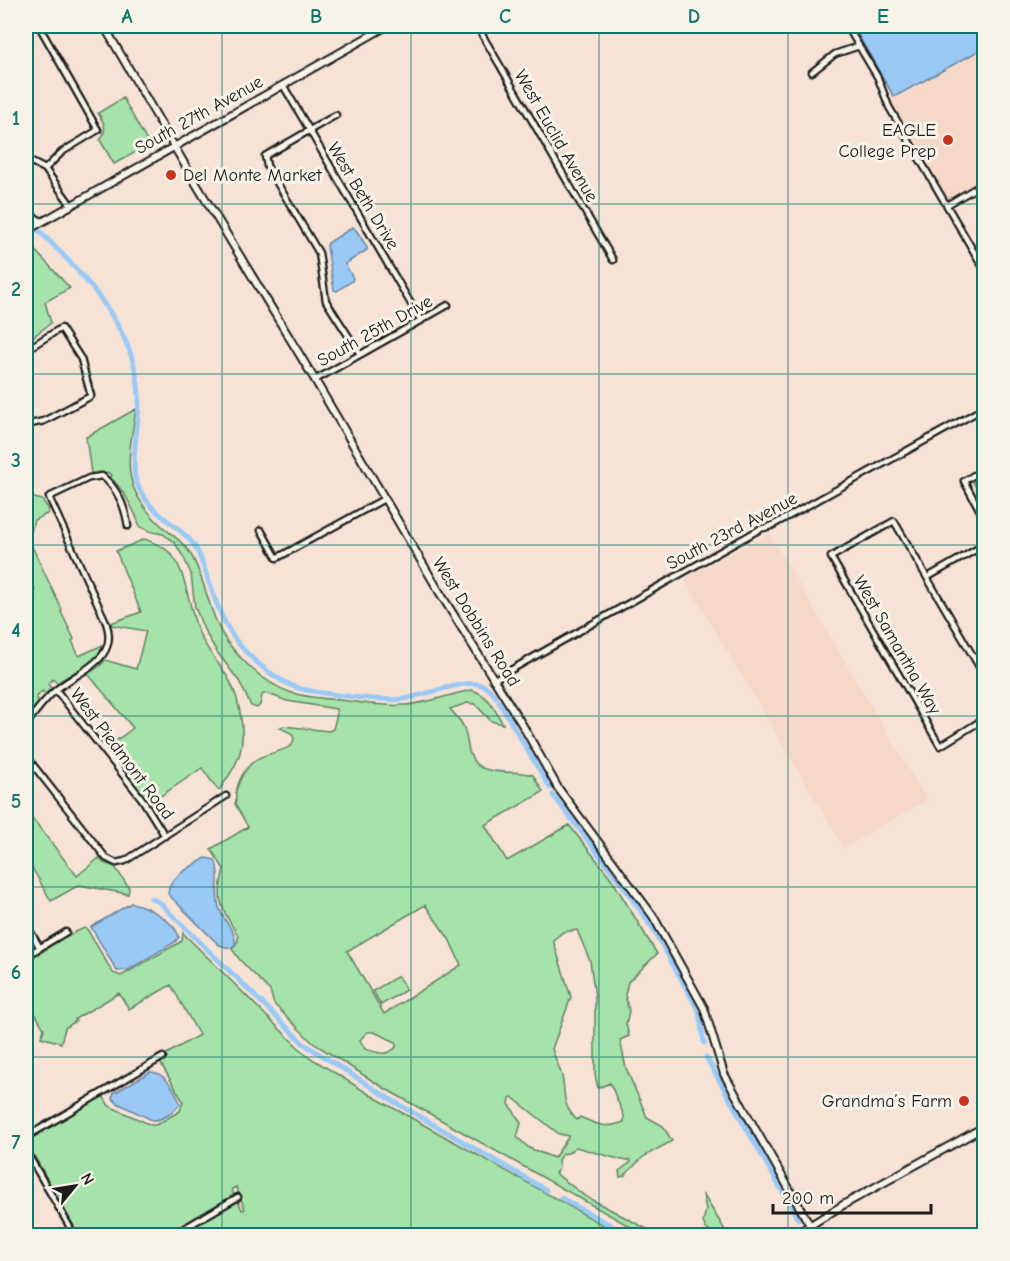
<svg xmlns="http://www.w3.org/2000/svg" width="1010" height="1261" font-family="'Comic Neue',sans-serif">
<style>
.built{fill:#f6d8c9}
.green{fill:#a5e3aa;stroke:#608063;stroke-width:1.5;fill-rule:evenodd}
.water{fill:#9ac9f6;stroke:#68849f;stroke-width:1.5}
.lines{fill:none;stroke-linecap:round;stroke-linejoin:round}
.canal{stroke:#9ac9f6;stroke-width:5}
.street-casing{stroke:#1c1c1c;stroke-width:9}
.secondary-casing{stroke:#1c1c1c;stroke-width:10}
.street{stroke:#f7f3e8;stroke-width:4.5}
.secondary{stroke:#f7f3e8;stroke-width:6}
.grid{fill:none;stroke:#0f766e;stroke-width:1.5;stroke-opacity:0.55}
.poi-dot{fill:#c8321e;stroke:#f7f3e8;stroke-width:2}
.labels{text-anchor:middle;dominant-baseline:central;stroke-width:6;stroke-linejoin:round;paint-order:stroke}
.street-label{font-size:18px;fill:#1c1c1c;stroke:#f7f3e8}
.poi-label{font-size:18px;fill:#1c1c1c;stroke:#f7f3e8;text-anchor:end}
.neatline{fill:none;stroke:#0f766e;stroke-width:2}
.grid-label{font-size:20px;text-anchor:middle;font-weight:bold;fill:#0f766e}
</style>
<rect width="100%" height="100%" fill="#f6e3d6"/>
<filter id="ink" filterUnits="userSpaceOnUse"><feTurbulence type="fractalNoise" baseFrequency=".0167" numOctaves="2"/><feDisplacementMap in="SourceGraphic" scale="12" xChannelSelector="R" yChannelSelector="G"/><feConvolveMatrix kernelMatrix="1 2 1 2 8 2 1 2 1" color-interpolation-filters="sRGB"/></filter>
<g filter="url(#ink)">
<path class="built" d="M 984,49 L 984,179 L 947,200 L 889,102 Z
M 769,533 L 927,800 L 844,848 L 684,579 Z"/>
<path class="green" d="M 123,98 L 149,145 L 114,164 L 100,140 C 108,131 104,122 98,113 Z
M 30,245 L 70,288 L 45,302 L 51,323 L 26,342 L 26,248 Z
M 136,409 C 128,460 119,487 161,525 C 171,535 183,541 190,553 C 205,577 208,611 224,637 C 231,649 241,658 251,668 C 285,698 304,696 347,701 C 366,703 386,707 406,705 C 428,703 450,694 472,690 C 489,695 494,709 503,724 L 491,721 L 475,704 L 467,703 L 450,709 C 455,715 461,720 464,728 C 469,742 466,760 482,768 C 499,775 516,770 533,775 L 543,792 L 485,825 L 507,861 L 569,825 L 611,878 L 657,954 L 628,982 L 625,995 L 629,1011 L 626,1024 L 629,1036 L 620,1040 L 626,1068 L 647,1117 L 663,1126 L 672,1141 L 643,1157 L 624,1176 L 620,1177 L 619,1171 L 631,1162 L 630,1160 L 622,1160 L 576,1147 L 568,1153 L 562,1154 L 558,1160 L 559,1169 L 555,1173 L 585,1196 L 658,1235 L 645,1235 L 384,1088 L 313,1043 L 274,1004 L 270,991 L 239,959 L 232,949 L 238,941 L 238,936 C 222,908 215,903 224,869 L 211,849 L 248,827 L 235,804 C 237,799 235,796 236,791 C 240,777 248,763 261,757 C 272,752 282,752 292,745 L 294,738 L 291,733 L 280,728 L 283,726 L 329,731 L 333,729 L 337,714 L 336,709 L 287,701 L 266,693 L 262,695 L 260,705 L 257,708 L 251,706 L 239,681 L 217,652 L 204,630 L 195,607 L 191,574 L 184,558 L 175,543 L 163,534 L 152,532 L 140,527 C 136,513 122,487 111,478 L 112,475 L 107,472 L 105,475 L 91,473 L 86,437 ZM 425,905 L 449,939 L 461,965 L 384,1014 L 347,951 ZM 577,930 L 590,961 L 595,997 L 595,1075 L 598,1088 L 610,1083 L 624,1116 L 624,1122 C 605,1129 598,1125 580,1117 L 577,1120 C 561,1104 566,1096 562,1076 C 559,1067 555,1058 552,1049 L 571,997 L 553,940 L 563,932 ZM 367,1032 L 374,1032 L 396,1042 L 396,1047 C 386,1058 377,1052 365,1049 L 360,1040 ZM 512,1097 L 559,1134 L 569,1136 L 554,1158 L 529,1148 L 517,1137 L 521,1123 L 509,1104 L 510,1098 Z
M 984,476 L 984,502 L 973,482 Z
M 26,487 L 34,498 L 42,500 L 49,509 L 47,514 L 34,520 L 29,540 L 62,610 L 61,612 L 74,639 L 72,641 L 79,656 L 103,645 C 96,666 73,671 57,683 L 53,679 L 48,684 L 51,688 L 46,694 L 42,691 L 36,698 L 39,702 L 26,719 L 26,616 L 35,614 L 35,591 L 26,571 Z
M 145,539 C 152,542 163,546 169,552 C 186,567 189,611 199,633 C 206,649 218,662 227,676 C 240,698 248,737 237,761 C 233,771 226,780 220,789 L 218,790 L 202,768 L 149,804 L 107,748 L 133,728 L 88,674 L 100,666 L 105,660 L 136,669 L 146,631 L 112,625 L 111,623 L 141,612 L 116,551 Z
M 26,810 L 77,876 L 99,858 L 104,863 L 115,867 L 129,888 L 128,894 L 79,885 L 51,901 L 26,857 Z
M 84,928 L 87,929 L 113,973 L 121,976 L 182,941 L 183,933 L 306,1055 L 372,1096 L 621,1235 L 176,1235 L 238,1201 L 242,1210 L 245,1209 L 236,1187 L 232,1189 L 234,1196 L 166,1235 L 79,1235 L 26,1141 L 29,1136 L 102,1094 L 109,1106 L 151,1125 L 156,1125 L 180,1111 L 183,1101 L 158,1059 L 199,1035 L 171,985 L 129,1009 L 119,993 L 75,1019 L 76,1021 L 65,1028 L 61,1043 L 41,1037 L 44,1029 L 26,997 L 26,962 L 65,937 Z
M 398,976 L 406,990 L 381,1005 L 373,991 Z
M 703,1194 L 728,1235 L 715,1235 L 706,1229 L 703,1222 L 706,1210 Z"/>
<path class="water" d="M 853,26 L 984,26 L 984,48 L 894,97 Z
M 353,227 L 356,230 L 367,247 L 367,250 L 345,264 L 353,278 L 352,281 L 337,291 L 334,290 L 327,246 L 328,243 Z
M 206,858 L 215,860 C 222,876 214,890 219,907 C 222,920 237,931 235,945 L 230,948 L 219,945 L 168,894 C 169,875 192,867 206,858 Z
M 131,903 C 147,906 175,921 179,937 L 175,942 L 128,970 L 117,971 L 91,927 Z
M 150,1072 C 164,1071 176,1091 180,1103 C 176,1112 161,1121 152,1120 L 117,1103 L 112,1098 L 114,1093 Z"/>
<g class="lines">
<path class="canal" d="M 28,220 C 76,267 136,324 139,396 C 140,419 130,461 136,481 C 147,516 186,526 198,552 C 212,585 218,623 244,650 C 257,664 277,680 295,687 C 313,693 385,702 403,699 C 424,696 459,681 478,684 C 486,685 492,691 496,697
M 499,702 L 550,788
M 553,795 L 624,887 L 653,929 L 699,1011 L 704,1043
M 151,898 L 160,903 L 304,1044 L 393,1101 L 546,1190
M 706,1057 L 798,1219
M 561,1198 L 630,1236"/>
<defs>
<path id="street" d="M 39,26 L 98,130 L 62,152 L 45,169
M 477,26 L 613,260
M 847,26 L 878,78 L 889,107 L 984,269
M 812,72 L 835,54 L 859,46
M 283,85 L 421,321
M 336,115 L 265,156 L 267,166 L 319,253 L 326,301 L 360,354
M 26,159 L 45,169 L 71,205
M 947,205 L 984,183
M 26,213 L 42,221
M 26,350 L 61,328 L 81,359 L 91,396 L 44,421 L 26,425
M 315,380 L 448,305
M 984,469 L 964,481 L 984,518
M 261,530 L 277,558 L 384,499
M 928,577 L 984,545
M 984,675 L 894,521 L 831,557 L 940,746 L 984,719
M 493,680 L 760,529 L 771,526 L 984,408
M 56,690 L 142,799 L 165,836
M 26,725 C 35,712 45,699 57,689 C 82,669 121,659 105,620 L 49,497 L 89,478 L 102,476 C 117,488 125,507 128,526
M 26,756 L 106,858 L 116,863 L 125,861 L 226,796
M 26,924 L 40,948
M 26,956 L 66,932
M 26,1137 L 163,1057
M 26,1151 L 75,1236
M 171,1236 L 238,1197"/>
<path id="secondary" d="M 104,26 L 192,177 L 315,380 L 440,593 L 523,726 L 558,788 L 653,916 L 704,1008 L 724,1074 L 816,1236
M 26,231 L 387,26
M 793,1236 L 843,1205 L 984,1127"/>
</defs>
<use href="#street" class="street-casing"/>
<use href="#secondary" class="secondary-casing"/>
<use href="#street" class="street"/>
<use href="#secondary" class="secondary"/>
</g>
</g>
<path class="grid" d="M 222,26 L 222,1236M 411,26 L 411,1236M 599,26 L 599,1236M 788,26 L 788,1236M 26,204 L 984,204M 26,374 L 984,374M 26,545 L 984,545M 26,716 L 984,716M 26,887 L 984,887M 26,1057 L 984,1057"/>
<g class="poi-dot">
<circle cx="948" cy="140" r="6"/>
<circle cx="171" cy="175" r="6"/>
<circle cx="964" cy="1101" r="6"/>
</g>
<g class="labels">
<g class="street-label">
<text transform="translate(199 115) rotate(-29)">South 27th Avenue</text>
<text transform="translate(556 136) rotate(60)">West Euclid Avenue</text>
<text transform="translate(363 196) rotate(59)">West Beth Drive</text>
<text transform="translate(375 331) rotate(-29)">South 25th Drive</text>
<text transform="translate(732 531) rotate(-28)">South 23rd Avenue</text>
<text transform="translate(476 622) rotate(58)">West Dobbins Road</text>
<text transform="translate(897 645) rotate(60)">West Samantha Way</text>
<text transform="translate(122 754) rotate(53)">West Piedmont Road</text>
</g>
<g class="poi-label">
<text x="936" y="130">EAGLE<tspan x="936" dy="21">College Prep</tspan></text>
<text x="183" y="175" text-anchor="start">Del Monte Market</text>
<text x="952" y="1101">Grandma’s Farm</text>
</g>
</g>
<rect width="1010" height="1261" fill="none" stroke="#f7f3e8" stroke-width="66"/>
<g transform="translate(75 1186) rotate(60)" stroke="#f7f3e8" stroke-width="4.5" paint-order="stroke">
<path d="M0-4.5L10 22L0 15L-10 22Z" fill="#1c1c1c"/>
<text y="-9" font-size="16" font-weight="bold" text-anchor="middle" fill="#1c1c1c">N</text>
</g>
<path d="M773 1204v9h158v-9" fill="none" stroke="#1c1c1c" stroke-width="3"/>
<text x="782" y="1204" font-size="18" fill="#1c1c1c" stroke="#f7f3e8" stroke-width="4.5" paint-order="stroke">200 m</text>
<rect x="33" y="33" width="944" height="1195" class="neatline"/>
<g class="grid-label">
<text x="127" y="23">A</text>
<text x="316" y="23">B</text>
<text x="505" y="23">C</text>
<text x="694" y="23">D</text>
<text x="883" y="23">E</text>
<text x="16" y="125">1</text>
<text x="16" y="296">2</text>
<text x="16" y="467">3</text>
<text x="16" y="637">4</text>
<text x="16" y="808">5</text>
<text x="16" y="979">6</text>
<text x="16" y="1149">7</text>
</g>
</svg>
